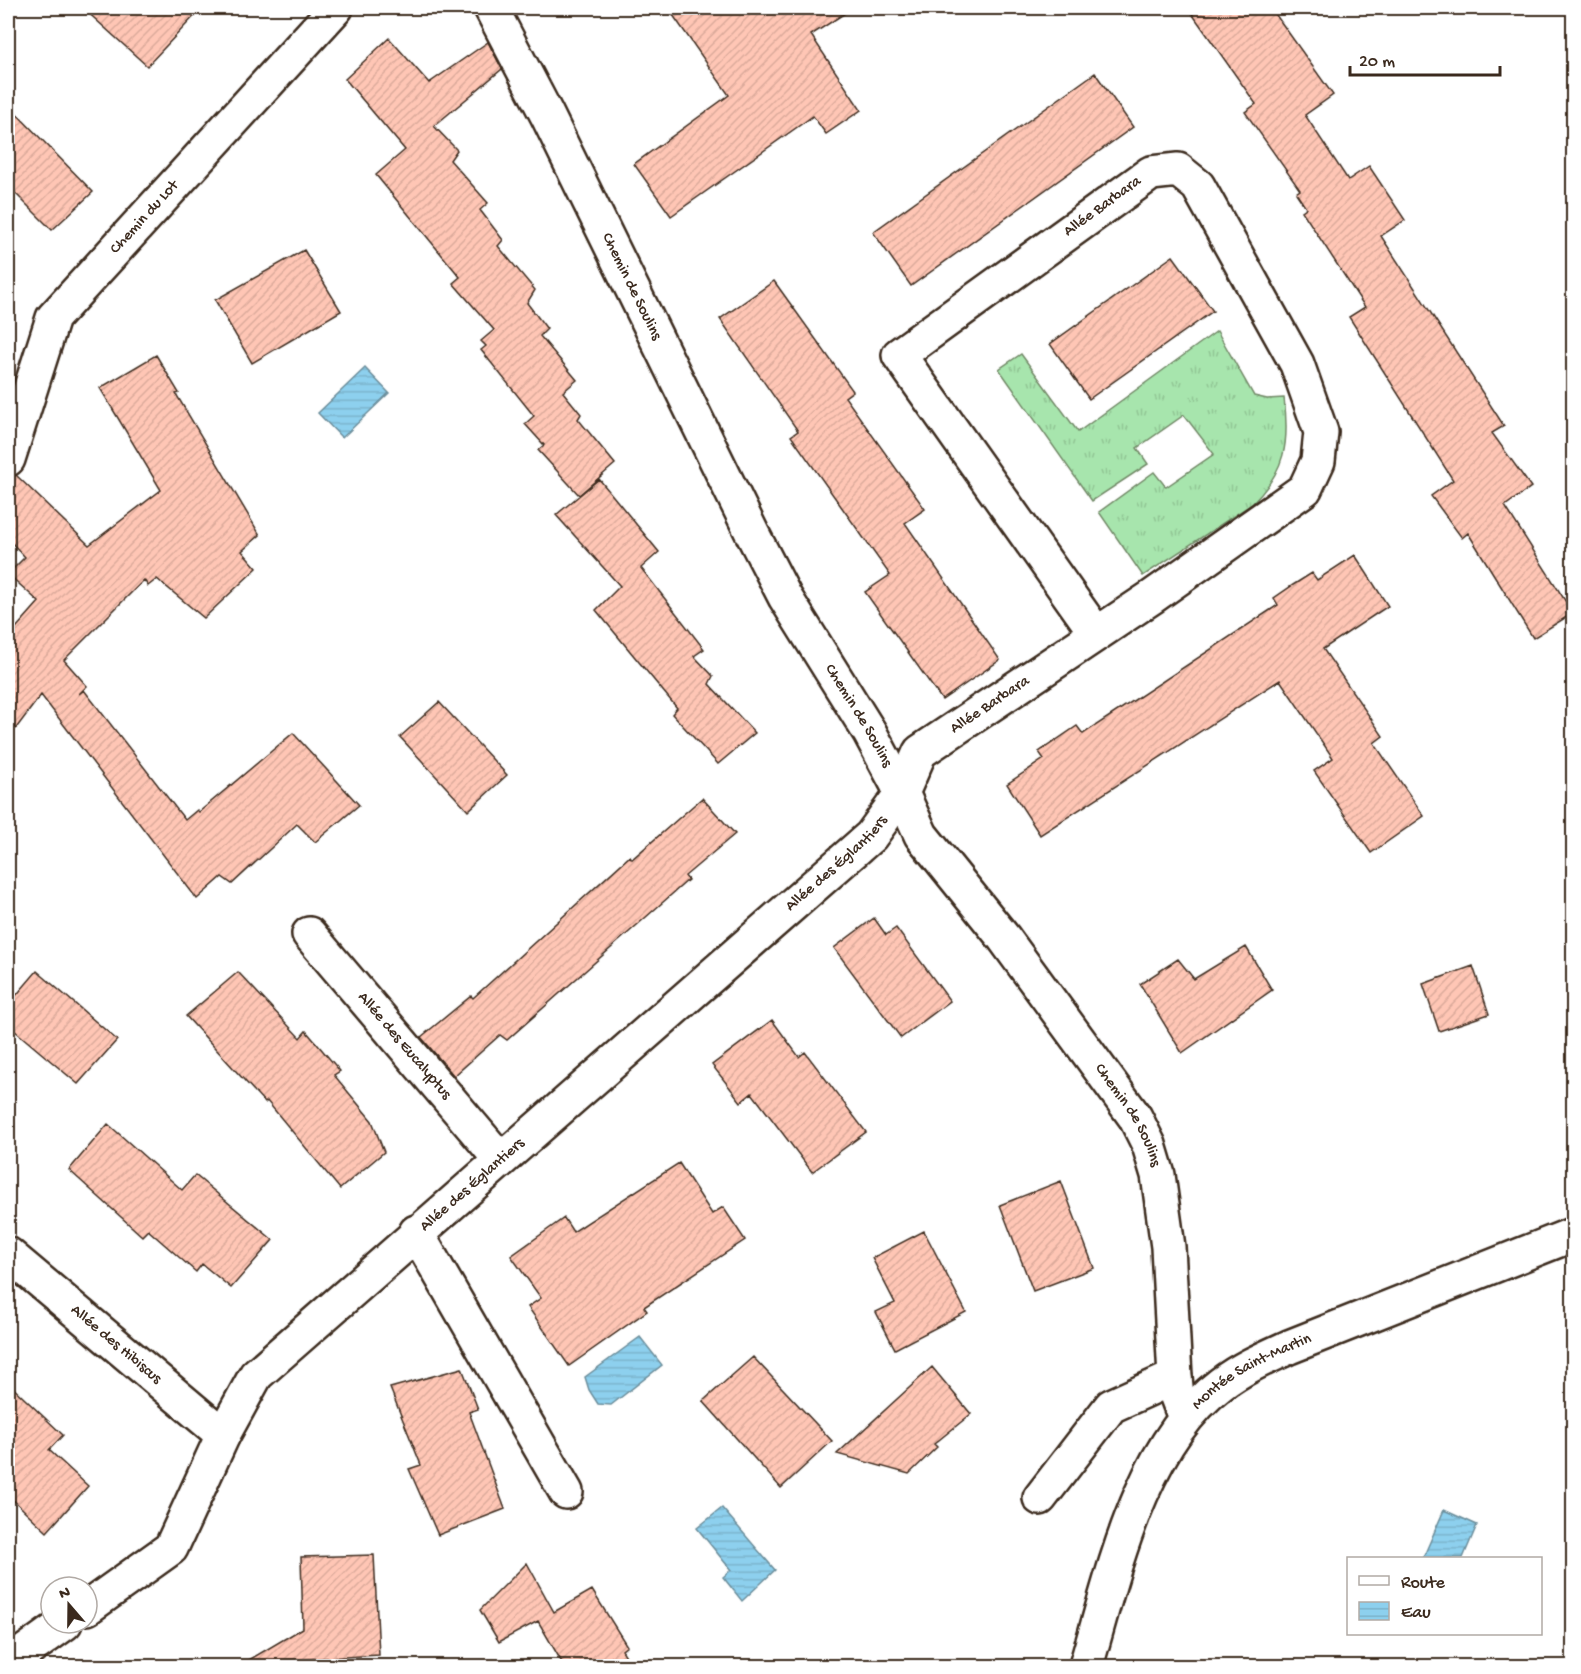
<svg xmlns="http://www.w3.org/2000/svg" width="1581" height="1674" font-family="'Gochi Hand',sans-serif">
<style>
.grass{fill:url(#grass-tufts);stroke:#718866;stroke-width:1.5}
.water{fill:url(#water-rules);stroke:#6c8e9b;stroke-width:1.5}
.building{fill:url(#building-hatch);stroke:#3b2a1e;stroke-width:1.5}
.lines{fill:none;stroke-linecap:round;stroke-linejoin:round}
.minor-casing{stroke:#3b2a1e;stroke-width:38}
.minor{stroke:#fff;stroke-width:33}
.labels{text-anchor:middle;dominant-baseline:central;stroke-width:5;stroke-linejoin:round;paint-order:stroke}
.street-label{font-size:16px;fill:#3b2a1e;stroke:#fff}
</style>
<defs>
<pattern id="grass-tufts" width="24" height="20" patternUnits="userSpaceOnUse" patternTransform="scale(1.5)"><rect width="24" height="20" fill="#a7e5ad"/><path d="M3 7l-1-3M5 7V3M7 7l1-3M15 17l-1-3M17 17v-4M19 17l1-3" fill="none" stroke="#91c594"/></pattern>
<pattern id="water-rules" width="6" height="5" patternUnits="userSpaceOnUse" patternTransform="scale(1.5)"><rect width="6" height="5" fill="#8dd0ee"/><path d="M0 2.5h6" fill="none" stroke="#7bb3cc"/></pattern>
<pattern id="building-hatch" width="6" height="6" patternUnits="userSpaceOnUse" patternTransform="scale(1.5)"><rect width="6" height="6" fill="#ffc6b5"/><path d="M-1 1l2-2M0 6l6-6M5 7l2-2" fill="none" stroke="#dbaa9b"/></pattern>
</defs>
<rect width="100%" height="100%" fill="#fff"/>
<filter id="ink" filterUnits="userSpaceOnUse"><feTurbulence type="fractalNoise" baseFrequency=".0167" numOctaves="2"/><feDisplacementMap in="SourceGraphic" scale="12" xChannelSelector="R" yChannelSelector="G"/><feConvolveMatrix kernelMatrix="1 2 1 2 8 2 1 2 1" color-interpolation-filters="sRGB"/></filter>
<g filter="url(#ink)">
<path class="grass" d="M 1217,331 L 1254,396 L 1267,399 L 1284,398 C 1290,444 1285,471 1252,504 L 1143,576 L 1099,512 L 1154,472 L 1166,487 L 1214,454 L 1184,415 L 1137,448 L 1148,464 L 1092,501 L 999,369 L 1021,354 L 1078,432 Z"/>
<path class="water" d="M 365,368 L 389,393 L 342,438 L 318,413 Z
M 640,1337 L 662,1365 L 611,1405 L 598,1404 L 589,1390 L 585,1377 Z
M 722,1508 L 775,1570 L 742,1601 L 723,1577 L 731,1570 L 697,1528 Z
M 1444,1510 L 1477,1525 L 1463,1558 L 1423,1558 Z"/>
<path class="building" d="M 83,8 L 202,8 L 147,66 Z
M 668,8 L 853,8 L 811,35 L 861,110 L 826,134 L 813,116 L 671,216 L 634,164 L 729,95 Z
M 1188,8 L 1271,8 L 1333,95 L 1305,115 L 1348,180 L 1369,166 L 1405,220 L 1381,236 L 1504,426 L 1492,433 L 1531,487 L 1505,506 L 1573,613 L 1533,638 L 1468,533 L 1462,538 L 1431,496 L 1453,480 L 1349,317 L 1365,307 L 1302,211 L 1306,208 L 1296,193 L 1300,190 L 1245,112 L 1256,104 Z
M 389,38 L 429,83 L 488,42 L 502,69 L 434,126 L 457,150 L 450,160 L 488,203 L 480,210 L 503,240 L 498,246 L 535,290 L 527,303 L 547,329 L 540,336 L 577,380 L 563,392 L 581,414 L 578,419 L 615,464 L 579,495 L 538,450 L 544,445 L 525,424 L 534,416 L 481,350 L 486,346 L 481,341 L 494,330 L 453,283 L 460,277 L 376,175 L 405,150 L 345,79 Z
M 1095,73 L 1133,127 L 911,286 L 873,232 Z
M 8,105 L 93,192 L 52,230 L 8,186 Z
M 304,250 L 341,311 L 252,363 L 215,300 Z
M 1173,256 L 1213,311 L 1089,399 L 1050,344 Z
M 774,281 L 853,391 L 845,397 L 925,509 L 905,523 L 1000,660 L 942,700 L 865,592 L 890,575 L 791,436 L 798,431 L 720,319 Z
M 156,355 L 179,393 L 176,394 L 260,535 L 242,551 L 257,568 L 204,618 L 157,579 L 148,586 L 144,580 L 64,660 L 87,686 L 79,694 L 84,690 L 185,820 L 197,810 L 199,812 L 293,733 L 359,805 L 315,842 L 297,824 L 232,884 L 222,877 L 197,899 L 41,695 L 8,739 L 8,637 L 39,602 L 8,574 L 25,557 L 8,539 L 8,477 L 16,475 L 89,545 L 161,490 L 100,388 Z
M 599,479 L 659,552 L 641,568 L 704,649 L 694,656 L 713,676 L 709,684 L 755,733 L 718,764 L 672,714 L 677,708 L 596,610 L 620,586 L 556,515 Z
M 1355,555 L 1388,606 L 1323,649 L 1383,736 L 1374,743 L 1424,816 L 1371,853 L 1314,771 L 1333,758 L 1280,680 L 1040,835 L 1007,784 L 1044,759 L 1039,752 L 1077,726 L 1083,734 L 1278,605 L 1274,598 L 1293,585 L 1312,573 L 1317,580 Z
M 439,702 L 507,775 L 468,811 L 400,737 Z
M 702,798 L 735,834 L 685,876 L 688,880 L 507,1040 L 500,1035 L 454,1076 L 421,1037 L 471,996 L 473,998 L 630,856 L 632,859 Z
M 874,918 L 886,935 L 896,928 L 950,1001 L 901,1038 L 834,948 Z
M 1246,947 L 1272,990 L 1182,1053 L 1140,984 L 1178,959 L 1194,979 Z
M 1473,966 L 1489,1014 L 1439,1031 L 1423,984 Z
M 37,971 L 117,1040 L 78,1084 L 8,1025 L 8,1005 Z
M 238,972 L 300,1038 L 306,1031 L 340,1071 L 334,1075 L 372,1121 L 384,1152 L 340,1189 L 267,1101 L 265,1103 L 186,1016 Z
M 772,1020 L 799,1057 L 805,1052 L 866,1132 L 812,1172 L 752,1093 L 741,1102 L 712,1065 Z
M 108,1124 L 182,1190 L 195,1175 L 273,1240 L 231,1288 L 202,1264 L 196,1272 L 148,1230 L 142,1236 L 69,1170 Z
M 679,1163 L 712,1214 L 723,1207 L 745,1240 L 644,1307 L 647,1311 L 569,1366 L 528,1307 L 541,1298 L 511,1256 L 564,1218 L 573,1232 Z
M 1061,1181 L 1094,1268 L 1033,1291 L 1000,1205 Z
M 924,1231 L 966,1312 L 895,1349 L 876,1312 L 895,1303 L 872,1258 Z
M 753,1357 L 832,1441 L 781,1488 L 703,1401 Z
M 932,1367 L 971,1414 L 934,1444 L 937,1447 L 909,1474 L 837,1454 Z
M 462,1368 L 478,1409 L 469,1412 L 505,1509 L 438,1535 L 409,1469 L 421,1465 L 390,1388 Z
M 8,1383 L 63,1435 L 49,1450 L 88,1486 L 47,1532 L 8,1495 Z
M 374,1555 L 379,1655 L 244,1663 L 303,1628 L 301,1557 Z
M 527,1563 L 554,1612 L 592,1590 L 627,1646 L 622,1650 L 632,1666 L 564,1666 L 538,1621 L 499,1642 L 480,1610 Z"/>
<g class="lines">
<defs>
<g id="minor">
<path id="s1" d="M 491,8 L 547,115 L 752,533 L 785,597 L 870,733 L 902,793 L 921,835 L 1004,938 L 1135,1117 L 1149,1145 L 1158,1175 L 1168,1247 L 1175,1377 L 1177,1397 L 1185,1418"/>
<path id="s2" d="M 8,459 L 53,318 L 336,8"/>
<path id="s3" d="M 309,934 L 500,1159"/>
<path d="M 416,1232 L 566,1492"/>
<path id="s4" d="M 8,1254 L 223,1435"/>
<path d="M 1040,1498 L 1111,1406 L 1175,1377"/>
<path id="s5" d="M 87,1608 L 171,1548 L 223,1435 L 256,1375 L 871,836 L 902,793 L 920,752 L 1152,597 L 1305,489 L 1318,461 L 1321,432 L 1297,364 L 1198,186 L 1178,170 L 1151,173 L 899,355 L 1096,633"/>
<path d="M 8,1664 L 65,1623"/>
<path id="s6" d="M 1086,1666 C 1113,1574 1140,1445 1221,1384 C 1242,1368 1265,1358 1289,1347 L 1574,1234"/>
</g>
</defs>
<use href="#minor" class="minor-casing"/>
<use href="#minor" class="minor"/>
</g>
</g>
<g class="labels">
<g class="street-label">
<text transform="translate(1103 207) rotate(-36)">Allée Barbara</text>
<text stroke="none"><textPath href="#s2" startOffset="284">Chemin du Lot</textPath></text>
<text stroke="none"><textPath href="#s1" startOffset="312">Chemin de Soulins</textPath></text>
<text stroke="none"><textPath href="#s5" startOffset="1296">Allée Barbara</textPath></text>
<text stroke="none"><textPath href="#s1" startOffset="798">Chemin de Soulins</textPath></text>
<text stroke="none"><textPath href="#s5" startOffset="1070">Allée des Églantiers</textPath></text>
<text stroke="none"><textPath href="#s3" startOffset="147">Allée des Eucalyptus</textPath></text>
<text stroke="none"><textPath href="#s1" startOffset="1282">Chemin de Soulins</textPath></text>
<text stroke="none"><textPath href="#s5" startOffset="584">Allée des Églantiers</textPath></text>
<text stroke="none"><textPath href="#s4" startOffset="141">Allée des Hibiscus</textPath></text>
<text stroke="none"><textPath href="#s6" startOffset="351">Montée Saint-Martin</textPath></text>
</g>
</g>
<rect width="1581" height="1674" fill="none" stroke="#fff" stroke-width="30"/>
<rect x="15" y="15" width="1551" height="1644" fill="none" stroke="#3b2a1e" stroke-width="2" filter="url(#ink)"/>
<rect x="1347" y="1557" width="195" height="78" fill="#ffffff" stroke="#b1aaa5" stroke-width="1.5"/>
<rect x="1359" y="1576" width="30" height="9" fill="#ffffff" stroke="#b1aaa5" stroke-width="1.5"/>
<text x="1401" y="1587" font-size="18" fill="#3b2a1e">Route</text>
<rect x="1359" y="1602" width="30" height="18" fill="url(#water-rules)" stroke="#b1aaa5" stroke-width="1.5"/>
<text x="1401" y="1617" font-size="18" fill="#3b2a1e">Eau</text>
<g transform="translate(69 1605) rotate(340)"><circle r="28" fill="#ffffff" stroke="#b1aaa5" stroke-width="1.5"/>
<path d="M0-4.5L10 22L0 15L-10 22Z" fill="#3b2a1e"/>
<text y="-9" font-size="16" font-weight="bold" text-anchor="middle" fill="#3b2a1e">N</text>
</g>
<path d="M1350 66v9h150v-9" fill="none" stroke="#3b2a1e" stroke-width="3"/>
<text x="1359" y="66" font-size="18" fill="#3b2a1e" stroke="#ffffff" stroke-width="4.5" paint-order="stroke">20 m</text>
</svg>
